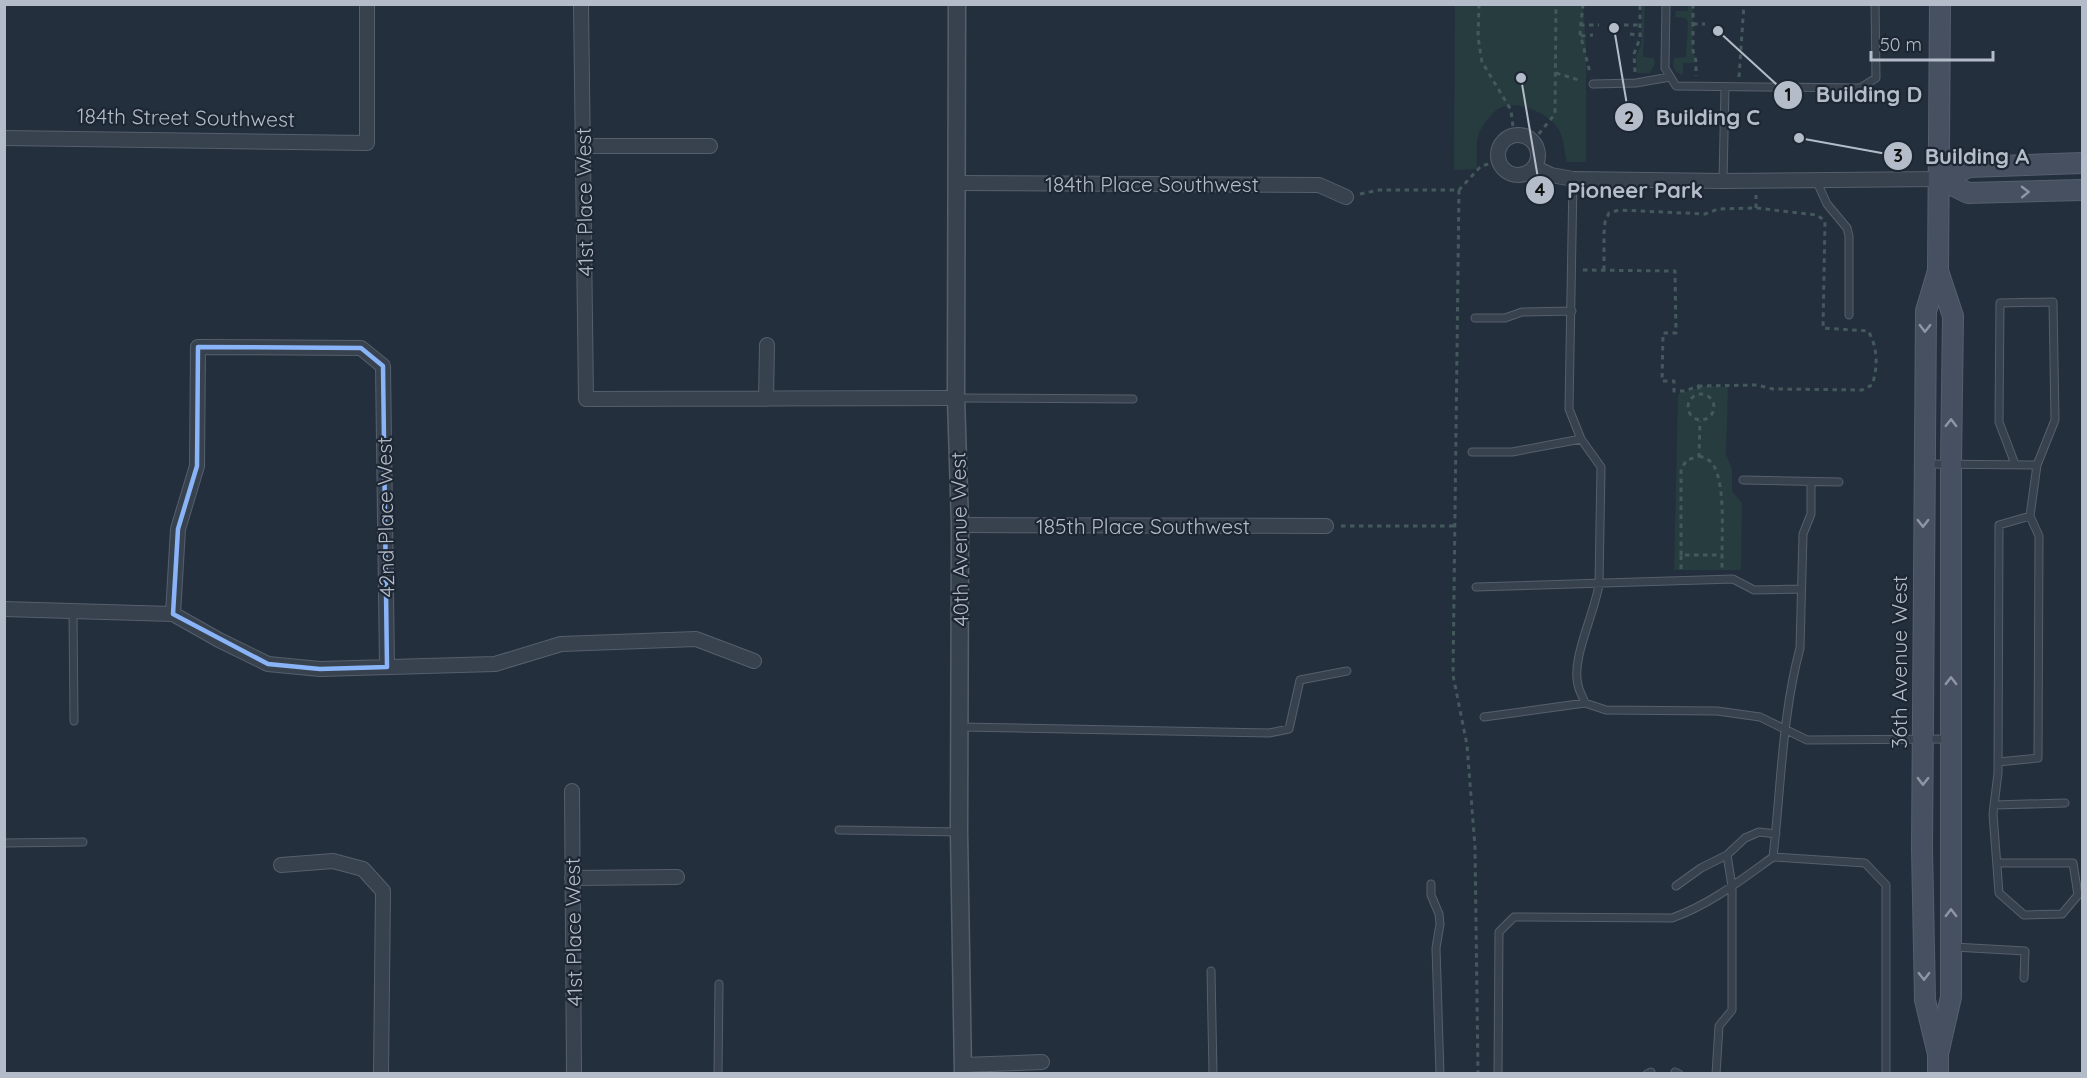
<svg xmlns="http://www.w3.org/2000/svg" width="2087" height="1078" font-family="Quicksand,sans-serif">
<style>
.green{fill:#263c3f}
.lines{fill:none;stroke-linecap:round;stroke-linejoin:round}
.service-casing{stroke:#565f6c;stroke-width:9}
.minor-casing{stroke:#565f6c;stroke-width:16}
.tertiary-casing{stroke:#565f6c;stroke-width:19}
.secondary-casing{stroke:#565f6c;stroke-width:22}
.path{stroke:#44595c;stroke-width:3;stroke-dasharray:4.5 4.5;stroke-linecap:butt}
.service{stroke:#38414e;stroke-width:7}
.minor{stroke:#38414e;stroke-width:14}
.tertiary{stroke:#38414e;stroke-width:16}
.secondary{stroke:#465061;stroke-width:20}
.oneway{stroke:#8e96a5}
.marked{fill:none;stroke:#8ab4f8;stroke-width:4.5;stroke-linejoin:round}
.labels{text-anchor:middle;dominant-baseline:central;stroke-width:4.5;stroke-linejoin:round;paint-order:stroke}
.street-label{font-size:21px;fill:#b4bcc9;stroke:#1d2633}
.leader{fill:none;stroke:#b4bcc9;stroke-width:2}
.callout-dot{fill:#b4bcc9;stroke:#1d2633;stroke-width:2}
.mark-label{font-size:18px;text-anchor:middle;font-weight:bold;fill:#111}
.callout-label{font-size:22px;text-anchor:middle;font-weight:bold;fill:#b4bcc9;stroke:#1d2633;stroke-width:4.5;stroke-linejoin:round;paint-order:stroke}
</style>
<rect width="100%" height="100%" fill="#242f3e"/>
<path class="green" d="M 1455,5 L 1583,5 L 1586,49 L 1586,162 L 1567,162 C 1564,153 1564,139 1559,130 C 1551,114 1519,100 1502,107 C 1493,110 1484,123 1480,131 C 1475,142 1477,157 1477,169 L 1454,170 Z
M 1642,5 L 1645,5 L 1643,57 L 1654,58 L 1655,63 L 1650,73 L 1637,73 L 1636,56 L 1641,45 Z
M 1688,5 L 1693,5 L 1693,51 L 1696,61 L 1694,63 L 1683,63 L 1683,75 L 1676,72 L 1673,65 L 1674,58 L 1686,57 L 1688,23 L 1686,18 L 1675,17 L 1676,11 L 1688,11 Z
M 1705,386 L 1728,387 L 1726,454 L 1732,469 L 1732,491 L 1742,503 L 1741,570 L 1674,570 L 1678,394 Z"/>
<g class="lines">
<defs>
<path id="service" d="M 1666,4 L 1665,68 L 1676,86 L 1860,88 L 1876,78 L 1875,4
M 1593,84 L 1636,83 L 1670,77
M 1573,179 L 1569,409 L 1581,439 L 1601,467 L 1599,584 C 1595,613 1571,658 1578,685 C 1579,691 1583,697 1585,703
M 1816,180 L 1827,204 L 1847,228 L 1849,236 L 1849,315
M 1723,181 L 1725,87
M 1475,318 L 1505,318 L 1522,312 L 1572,311
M 956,398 L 1133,399
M 1472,452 L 1512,452 L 1581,439
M 1926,464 L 2037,465
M 1743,480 L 1839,482
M 1811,482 L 1811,514 L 1803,534 L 1800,648 C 1782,715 1781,788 1773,857 L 1865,863 L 1886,885 L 1886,1074
M 1476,587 L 1733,579 L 1754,590 L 1800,589
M 73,611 L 74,721
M 1484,717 L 1585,703 L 1606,710 L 1717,711 L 1760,717 L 1807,740 L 1948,739
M 961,727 L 1269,733 L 1289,729 L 1300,680 L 1347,671
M 1998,762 L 2038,758 L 2039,536 L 2030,516
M 1994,805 L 2065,803
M 839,830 L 959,832
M 4,843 L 83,842
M 1997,863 L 2073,863 L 2078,895 L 2062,914 L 2024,915 L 1999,893 L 1993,814 L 1998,773 L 1999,525 L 2030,516 L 2037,465 L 2055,420 L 2053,302 L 2000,303 L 1999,422 L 2015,464
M 1431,884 L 1431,895 L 1439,914 L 1440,924 L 1436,948 L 1440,1074
M 1676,886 L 1701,868 L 1727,855 L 1745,838 L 1759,832 L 1776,834
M 1954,947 L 2025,951 L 2024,978
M 1211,971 L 1213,1074
M 1675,1072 L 1679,1074
M 718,1074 L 719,984
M 1498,1074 L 1499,932 L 1514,917 L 1672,918 C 1709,905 1741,880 1773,857
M 1647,1074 L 1651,1072
M 1716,1074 L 1719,1026 L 1732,1010 L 1732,886 L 1727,855"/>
<path id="minor" d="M 581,4 L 586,399 L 956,398
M1498 155a20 20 0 1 1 40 0a20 20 0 1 1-40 0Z
M 4,138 L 367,143 L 367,4
M 584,146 L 710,146
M 1534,167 L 1551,175 L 1573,179 L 1723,181 L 1940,179
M 956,183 L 1319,185 L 1346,197
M 766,399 L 767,345
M 960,525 L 1326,526
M 4,609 L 173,614 L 219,640 L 268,664 L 320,669 L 495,664 L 561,644 L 696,639 L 754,661
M 173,614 L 178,529 L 197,466 L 198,347 L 361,348 L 383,366 L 387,667
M 572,791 L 574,1074
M 281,865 L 333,861 L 363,869 L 383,891 L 381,1074
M 572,878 L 677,877
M 963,1065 L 1042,1062"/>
<path id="tertiary" d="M 957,4 L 956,398 L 960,525 L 959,832 L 963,1074"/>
<path id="secondary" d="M 1940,179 L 1968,193 L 2082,190
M 1940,179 L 1969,167 L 2082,163
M 1938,1054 L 1925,1000 L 1922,848 L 1926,311 L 1938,271 L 1940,4
M 1938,1074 L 1938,1054 L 1951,997 L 1951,464 L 1953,316 L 1938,271"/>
</defs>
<use href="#service" class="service-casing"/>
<use href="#minor" class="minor-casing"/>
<use href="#tertiary" class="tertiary-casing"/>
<use href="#secondary" class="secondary-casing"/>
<path class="path" d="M 1479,4 L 1478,37 L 1482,62 L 1511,110 L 1514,135
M 1583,4 L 1580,33 L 1590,73
M 1693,4 L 1693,51 L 1696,61 L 1696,76
M 1693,24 L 1705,24
M 1580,25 L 1599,25
M 1624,25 L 1638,25
M 1630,34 L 1639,35
M 1581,36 L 1593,35
M 1635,72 L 1634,54 L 1640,38 L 1640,4
M 1556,73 L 1582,81
M 1739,77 L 1744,4
M 1533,141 L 1555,114 L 1556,4
M 1459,190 L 1453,675 L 1467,745 L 1475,847 L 1478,1074
M 1360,194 L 1379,190 L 1459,190 L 1481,166 L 1500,161
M 1756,208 L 1756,195
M 1583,270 L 1675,271 L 1676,333 L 1663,333 L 1662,381 L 1674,381 L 1674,391 L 1685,391 L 1698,386 L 1701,394
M 1604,270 L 1604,234 L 1605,222 L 1609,213 L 1619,210 L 1705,214 L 1718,209 L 1756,208 L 1817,215 L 1825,221 L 1823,328 L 1868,331 C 1878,346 1878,369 1872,385 L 1862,390 L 1773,389 L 1757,385 L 1698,386
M1688 407a13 13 0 1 1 26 0a13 13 0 1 1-26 0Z
M 1699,456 C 1705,458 1711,460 1714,466 C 1725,486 1722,532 1722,555
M 1341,526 L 1456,526
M 1681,555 L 1681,469 L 1687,460 L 1699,456 L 1700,421
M 1681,569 L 1681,555 L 1722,555 L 1722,569"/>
<use href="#service" class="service"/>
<use href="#minor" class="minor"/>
<use href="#tertiary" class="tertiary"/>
<use href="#secondary" class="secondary"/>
</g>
<defs><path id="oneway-chevron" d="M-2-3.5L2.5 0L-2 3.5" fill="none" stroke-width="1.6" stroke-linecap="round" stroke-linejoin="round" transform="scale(1.5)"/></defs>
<g class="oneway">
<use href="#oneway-chevron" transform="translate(2025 192) rotate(-1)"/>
<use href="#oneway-chevron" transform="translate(1925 328) rotate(91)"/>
<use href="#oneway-chevron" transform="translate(1951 423) rotate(-89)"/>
<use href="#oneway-chevron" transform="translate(1923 523) rotate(90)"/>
<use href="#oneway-chevron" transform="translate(1951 681) rotate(-90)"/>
<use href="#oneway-chevron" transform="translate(1923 781) rotate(91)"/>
<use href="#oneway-chevron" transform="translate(1951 913) rotate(-90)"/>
<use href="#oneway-chevron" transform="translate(1924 976) rotate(89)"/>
</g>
<path class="marked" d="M 198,347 L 361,348 L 383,366 L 387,667 L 320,669 L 268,664 L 173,614 L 178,529 L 197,466 Z"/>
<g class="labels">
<g class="street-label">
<text transform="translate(186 117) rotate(1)">184th Street Southwest</text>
<text x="1152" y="184">184th Place Southwest</text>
<text transform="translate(584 202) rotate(-91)">41st Place West</text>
<text transform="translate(385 517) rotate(-91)">42nd Place West</text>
<text x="1143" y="526">185th Place Southwest</text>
<text transform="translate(959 539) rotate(-91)">40th Avenue West</text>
<text transform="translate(1899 662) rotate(-90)">36th Avenue West</text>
<text transform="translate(573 932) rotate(-91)">41st Place West</text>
</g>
</g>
<path class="leader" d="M1718 31L1788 95M1614 28L1629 117M1799 138L1898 156M1521 78L1540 190"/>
<g class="callout-dot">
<circle cx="1718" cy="31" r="6"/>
<circle cx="1614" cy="28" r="6"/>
<circle cx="1799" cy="138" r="6"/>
<circle cx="1521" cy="78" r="6"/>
<circle cx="1788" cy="95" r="15"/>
<circle cx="1629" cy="117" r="15"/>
<circle cx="1898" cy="156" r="15"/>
<circle cx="1540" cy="190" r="15"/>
</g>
<g class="mark-label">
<text x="1788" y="101">1</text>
<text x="1629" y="124">2</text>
<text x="1898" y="162">3</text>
<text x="1540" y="196">4</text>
</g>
<g class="callout-label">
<text x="1869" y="102">Building D</text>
<text x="1708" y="125">Building C</text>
<text x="1977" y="164">Building A</text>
<text x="1635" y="198">Pioneer Park</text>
</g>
<rect width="2087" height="1078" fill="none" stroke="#b4bcc9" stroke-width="12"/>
<path d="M1871 51v9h122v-9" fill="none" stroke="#b4bcc9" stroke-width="3"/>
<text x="1880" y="51" font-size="18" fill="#b4bcc9" stroke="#1d2633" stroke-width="4.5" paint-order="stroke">50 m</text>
</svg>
